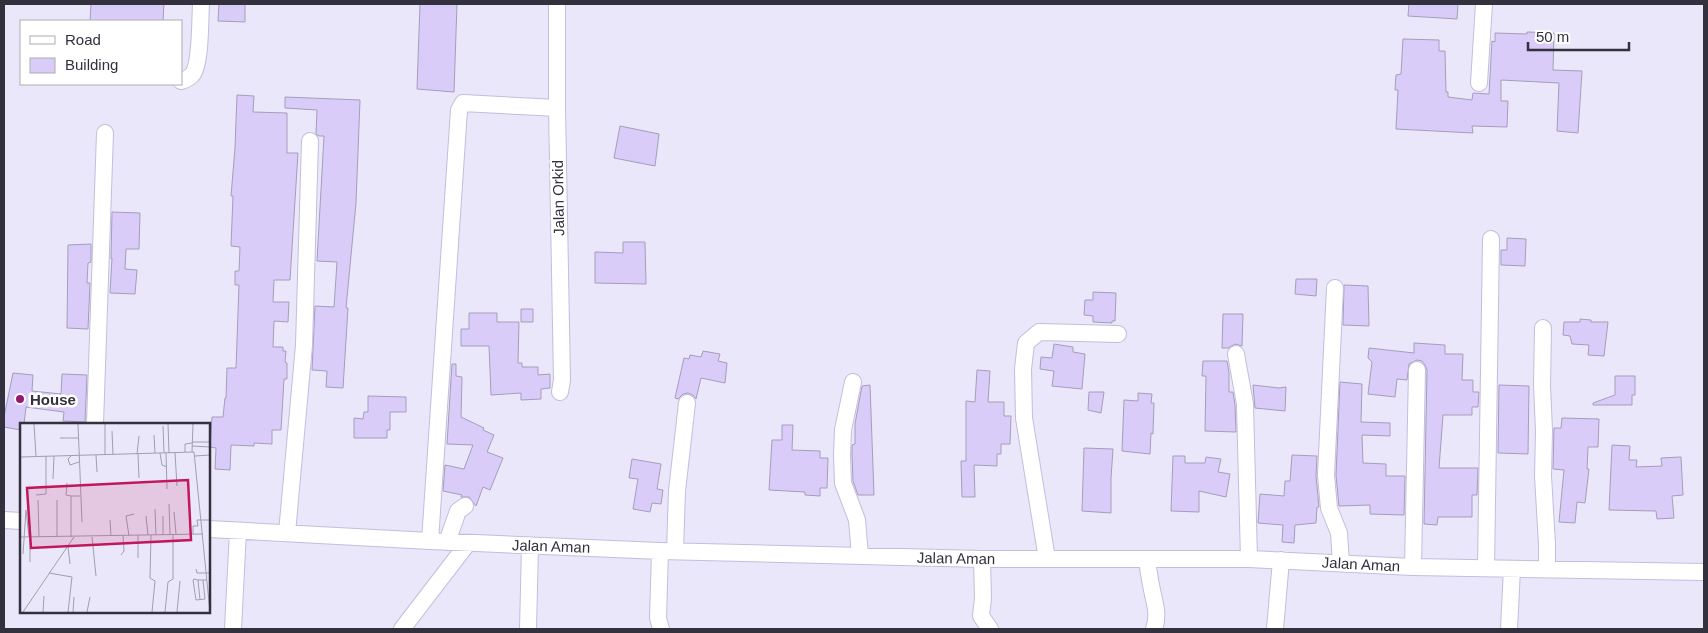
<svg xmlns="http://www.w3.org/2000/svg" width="1708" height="633" font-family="Helvetica,sans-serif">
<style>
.building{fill:#d9ccf8;stroke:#a69dba}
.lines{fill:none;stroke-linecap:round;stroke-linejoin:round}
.street-casing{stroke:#c2bedc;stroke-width:18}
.street{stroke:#fff;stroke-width:16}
.poi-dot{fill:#96176f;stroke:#fff;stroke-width:2}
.labels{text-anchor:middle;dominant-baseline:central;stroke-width:5;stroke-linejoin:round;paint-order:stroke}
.street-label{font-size:15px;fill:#33313d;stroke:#fff}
.poi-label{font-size:15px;font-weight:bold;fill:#33313d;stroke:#fff;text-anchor:start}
.inset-road{fill:none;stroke:#a19eae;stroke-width:1}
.view{fill:#c2185b;fill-opacity:0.15;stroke:#c2185b;stroke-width:2.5}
.inset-edge{fill:none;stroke:#33313d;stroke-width:2.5}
</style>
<rect width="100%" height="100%" fill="#eae7fa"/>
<path class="building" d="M 91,4 L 164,4 L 163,21 L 90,21 Z
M 219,4 L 245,4 L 245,22 L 218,21 Z
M 420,4 L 457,4 L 454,92 L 417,89 Z
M 1409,4 L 1458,4 L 1457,19 L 1408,16 Z
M 1527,32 L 1554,33 L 1553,70 L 1582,71 L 1578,133 L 1557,131 L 1559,83 L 1501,80 L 1501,101 L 1508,101 L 1507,127 L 1472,126 L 1473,133 L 1396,129 L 1398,90 L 1395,90 L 1396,75 L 1401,74 L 1403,39 L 1439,40 L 1439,51 L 1445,51 L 1446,92 L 1448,92 L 1448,97 L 1472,100 L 1473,93 L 1489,94 L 1492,41 L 1495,42 L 1495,33 L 1527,34 Z
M 237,95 L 254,96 L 253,112 L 287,113 L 287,153 L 298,153 L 290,280 L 274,280 L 273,302 L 289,302 L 288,322 L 274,321 L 273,347 L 283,347 L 283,351 L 286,351 L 285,362 L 287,363 L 287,379 L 284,379 L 281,430 L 272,430 L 272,444 L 254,443 L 254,446 L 231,445 L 230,470 L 215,469 L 216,448 L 210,447 L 212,417 L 223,417 L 225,398 L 226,398 L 227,368 L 236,368 L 239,285 L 235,285 L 235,271 L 239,271 L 240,247 L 231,246 L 233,196 L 231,196 L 235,148 Z
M 285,97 L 360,100 L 356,203 L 346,308 L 348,308 L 343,388 L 326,387 L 327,371 L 312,370 L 315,306 L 334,307 L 337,262 L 317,261 L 324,136 L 319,136 L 316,134 L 317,110 L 285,108 Z
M 620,126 L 659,134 L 655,166 L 614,158 Z
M 112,212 L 140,213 L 139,249 L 126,249 L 125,269 L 137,270 L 135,294 L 110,293 L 112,258 L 111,259 Z
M 1507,238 L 1526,239 L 1525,266 L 1501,265 L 1501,250 L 1507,250 Z
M 623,242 L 645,242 L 646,284 L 595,283 L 595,252 L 623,253 Z
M 91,244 L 91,262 L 88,263 L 87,283 L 90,283 L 88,329 L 67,328 L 68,245 Z
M 1296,279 L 1317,279 L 1316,296 L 1295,294 Z
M 1344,285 L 1368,286 L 1369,326 L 1343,325 Z
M 1093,292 L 1116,293 L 1115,321 L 1112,321 L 1112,323 L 1093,322 L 1093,316 L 1084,315 L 1085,300 L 1093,300 Z
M 521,309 L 533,309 L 533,322 L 521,322 Z
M 469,313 L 497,313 L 497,322 L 519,322 L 518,363 L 522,363 L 522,367 L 538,367 L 538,375 L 550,374 L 550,388 L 541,389 L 541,399 L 521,400 L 521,393 L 491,395 L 489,346 L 461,346 L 461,329 L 469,329 Z
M 1223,314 L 1243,314 L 1242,346 L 1235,344 L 1228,348 L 1222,348 Z
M 1580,319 L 1591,320 L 1591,322 L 1608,322 L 1604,356 L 1588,355 L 1589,345 L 1572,344 L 1570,336 L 1563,335 L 1564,322 L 1580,322 Z
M 1414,343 L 1445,345 L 1445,354 L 1463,354 L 1462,380 L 1473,380 L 1473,392 L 1479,392 L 1478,407 L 1472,407 L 1472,415 L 1443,415 L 1439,468 L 1478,468 L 1477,495 L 1472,495 L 1472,517 L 1438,517 L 1437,525 L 1424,524 L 1427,370 L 1425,365 L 1422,361 L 1417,360 L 1409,364 L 1407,380 L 1397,379 L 1395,397 L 1368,394 L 1372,362 L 1368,358 L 1369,348 L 1414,353 Z
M 1054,344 L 1073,347 L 1073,352 L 1085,354 L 1082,389 L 1052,386 L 1054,371 L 1040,369 L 1041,357 L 1052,358 Z
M 703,351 L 720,354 L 718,361 L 727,363 L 725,383 L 701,378 L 696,399 L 693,395 L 688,393 L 683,394 L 678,399 L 675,398 L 684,358 L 689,359 L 690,355 L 701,357 Z
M 1203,361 L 1227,361 L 1229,373 L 1229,392 L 1233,392 L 1235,405 L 1236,432 L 1205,431 L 1206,376 L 1202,376 Z
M 452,364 L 456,364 L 456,376 L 462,377 L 461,417 L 484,428 L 483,430 L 494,435 L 487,452 L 503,458 L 490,490 L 483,487 L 476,506 L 469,497 L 461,497 L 462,495 L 443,491 L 445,465 L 464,469 L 473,445 L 447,444 Z
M 977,370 L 990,371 L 988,402 L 1004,402 L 1004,416 L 1011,416 L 1010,444 L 1001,444 L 1001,454 L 997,454 L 997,466 L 974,465 L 975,497 L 962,497 L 961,461 L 966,461 L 966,401 L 975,402 Z
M 13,373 L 33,375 L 32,391 L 61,394 L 62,374 L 87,375 L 85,422 L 63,421 L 64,412 L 26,407 L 24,424 L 21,424 L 21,430 L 4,427 L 4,417 Z
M 1615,376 L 1635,376 L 1635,395 L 1632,395 L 1632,405 L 1593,405 L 1593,403 L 1615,395 Z
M 1340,382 L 1362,384 L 1361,422 L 1390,423 L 1390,436 L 1362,435 L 1363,463 L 1386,464 L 1386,476 L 1405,476 L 1404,515 L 1370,514 L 1370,505 L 1339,506 L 1336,475 Z
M 870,385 L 874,495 L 858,495 L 853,481 L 852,455 L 852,445 L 855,444 L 855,424 L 862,386 Z
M 1253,385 L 1279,388 L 1286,387 L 1285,411 L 1255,408 Z
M 1499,385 L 1529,386 L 1528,454 L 1498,453 Z
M 1089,392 L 1104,392 L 1101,413 L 1088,410 Z
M 1138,393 L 1152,394 L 1151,403 L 1154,403 L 1153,434 L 1151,433 L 1150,454 L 1122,451 L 1124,400 L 1138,401 Z
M 368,396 L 406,397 L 406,412 L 390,412 L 390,430 L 387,430 L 387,438 L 354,438 L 354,418 L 363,419 L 364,412 L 368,412 Z
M 1562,418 L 1599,419 L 1598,447 L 1588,447 L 1587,469 L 1589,469 L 1585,503 L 1577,502 L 1575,523 L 1559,522 L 1564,470 L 1553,469 L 1554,428 L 1561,428 Z
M 782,425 L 793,425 L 792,450 L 820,451 L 820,458 L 828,458 L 827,488 L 820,488 L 820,496 L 805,495 L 805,492 L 769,490 L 772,440 L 782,440 Z
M 1612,445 L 1630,446 L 1629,460 L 1637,460 L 1636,467 L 1662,466 L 1661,458 L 1681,457 L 1683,495 L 1672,496 L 1674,518 L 1657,519 L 1656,511 L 1609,510 Z
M 1084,448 L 1113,449 L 1111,478 L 1111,513 L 1082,511 Z
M 1292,455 L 1317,456 L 1316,476 L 1319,507 L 1317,507 L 1316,523 L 1295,525 L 1294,543 L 1282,542 L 1283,525 L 1258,523 L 1260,494 L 1284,496 L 1285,481 L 1290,481 Z
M 1173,456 L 1185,456 L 1185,463 L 1205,463 L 1206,457 L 1221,459 L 1218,472 L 1230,474 L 1226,497 L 1199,491 L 1199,512 L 1171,511 Z
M 632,459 L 661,464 L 657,489 L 663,490 L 661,504 L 652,503 L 650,512 L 633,509 L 638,479 L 629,478 Z"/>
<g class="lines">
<defs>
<path id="street" d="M 557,4 L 557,108 L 562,380 L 560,392
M 181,81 C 185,80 189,78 192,75 C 201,65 200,19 201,4
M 1479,83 L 1484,4
M 1335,288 L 1326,475 L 1329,508 L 1339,533 L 1341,563
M 1543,328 L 1542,385 L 1544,431 L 1543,476 L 1547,544 L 1547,569
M 1236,354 L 1245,404 L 1249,559
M 853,382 L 843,430 L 842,455 L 843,483 L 857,520 L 860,555
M 95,424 L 105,133
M 4,520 L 21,521
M 209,529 L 430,541 L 660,551 L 982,559 L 1249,559 L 1413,567 L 1704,572
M 287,533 L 304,345 L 310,141
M 430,541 L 459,110 L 463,103 L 557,108
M 447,542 L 458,511 L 465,506
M 660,551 L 658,618 L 661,629
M 675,551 L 677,491 L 687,403
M 982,559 L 983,598 L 981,616 L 990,629
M 1047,559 L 1024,418 L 1023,369 L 1026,343 L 1039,332 L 1118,334
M 1147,559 C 1148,569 1150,580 1152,590 C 1155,605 1159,615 1154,629
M 1413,567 L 1417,370
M 1486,568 L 1491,239
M 233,629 L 238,531
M 402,629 L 468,543
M 528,629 L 530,546
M 1275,629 L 1281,560
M 1509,629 L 1512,569"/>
</defs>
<use href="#street" class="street-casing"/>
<use href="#street" class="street"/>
</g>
<circle class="poi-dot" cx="20" cy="399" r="5"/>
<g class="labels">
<g class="street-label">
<text transform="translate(558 198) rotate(-91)">Jalan Orkid</text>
<text transform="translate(551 546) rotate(2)">Jalan Aman</text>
<text transform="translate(956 558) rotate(1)">Jalan Aman</text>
<text transform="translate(1361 564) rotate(3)">Jalan Aman</text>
</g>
<g class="poi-label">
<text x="30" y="399">House</text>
</g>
</g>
<g transform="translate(20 423)">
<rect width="190" height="190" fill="#eae7fa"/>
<path class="inset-road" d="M 14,1 L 16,33M 58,1 L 62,99M 85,1 L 85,32M 148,1 L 149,30M 143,3 L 144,30M 92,8 L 93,32M 134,12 L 135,30M 40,15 L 58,15M 172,19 L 190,19M 172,23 L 190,24M 165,29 L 165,21 L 172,20M 172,29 L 173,1M 140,30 L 142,42 L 147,44M 146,30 L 147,66M 155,30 L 157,63M 117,31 L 119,13M 118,31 L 119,55M 76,32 L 77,49M 51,33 L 48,36 L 50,42 L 59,39M 175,33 L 190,32M 0,34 L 174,29 L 190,189M 33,56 L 34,33M 47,60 L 46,72 L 51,73M 16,72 L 26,71 L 26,33M 18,77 L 19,114M 149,81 L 150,111M 135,86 L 136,112M 154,89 L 156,111M 126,93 L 128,112M 143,93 L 143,112M 90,97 L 91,113M 173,111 L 173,103 L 178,103 L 177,97 L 190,97M 118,112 L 118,135M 131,112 L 130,155 L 135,158 L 132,189M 109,113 L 106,93 L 114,91M 0,114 L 183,111M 10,114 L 10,139M 37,114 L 37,77M 51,114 L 51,73 L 60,73M 72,114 L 76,153M 48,124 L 50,141M 3,131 L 6,87 L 9,114M 101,132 L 104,128 L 103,113M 176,146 L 177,150 L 190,150M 29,150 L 52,154 L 48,189M 178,157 L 180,177M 183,157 L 185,176 L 176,177 L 173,157 L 174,156 L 178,157 L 187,157M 3,189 L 54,114M 23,189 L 24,173M 53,189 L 54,174M 67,189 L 70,174M 145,189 L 148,159 L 153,156 L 153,111M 157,189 L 160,158"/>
<path class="view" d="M 168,57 L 171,117 L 11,125 L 7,65 Z"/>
<rect width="190" height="190" class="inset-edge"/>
</g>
<rect width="1708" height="633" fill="none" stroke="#33313d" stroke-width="10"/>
<rect x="20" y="20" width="162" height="65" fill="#ffffff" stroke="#adadb1"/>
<rect x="30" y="36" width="25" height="8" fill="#ffffff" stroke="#adadb1"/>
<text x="65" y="45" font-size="15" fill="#33313d">Road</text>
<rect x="30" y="58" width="25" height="15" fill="#d9ccf8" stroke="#adadb1"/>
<text x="65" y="70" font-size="15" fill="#33313d">Building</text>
<path d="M1528 42v8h101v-8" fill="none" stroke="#33313d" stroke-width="2.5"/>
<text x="1536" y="42" font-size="15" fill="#33313d" stroke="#ffffff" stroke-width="4" paint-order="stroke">50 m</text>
</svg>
